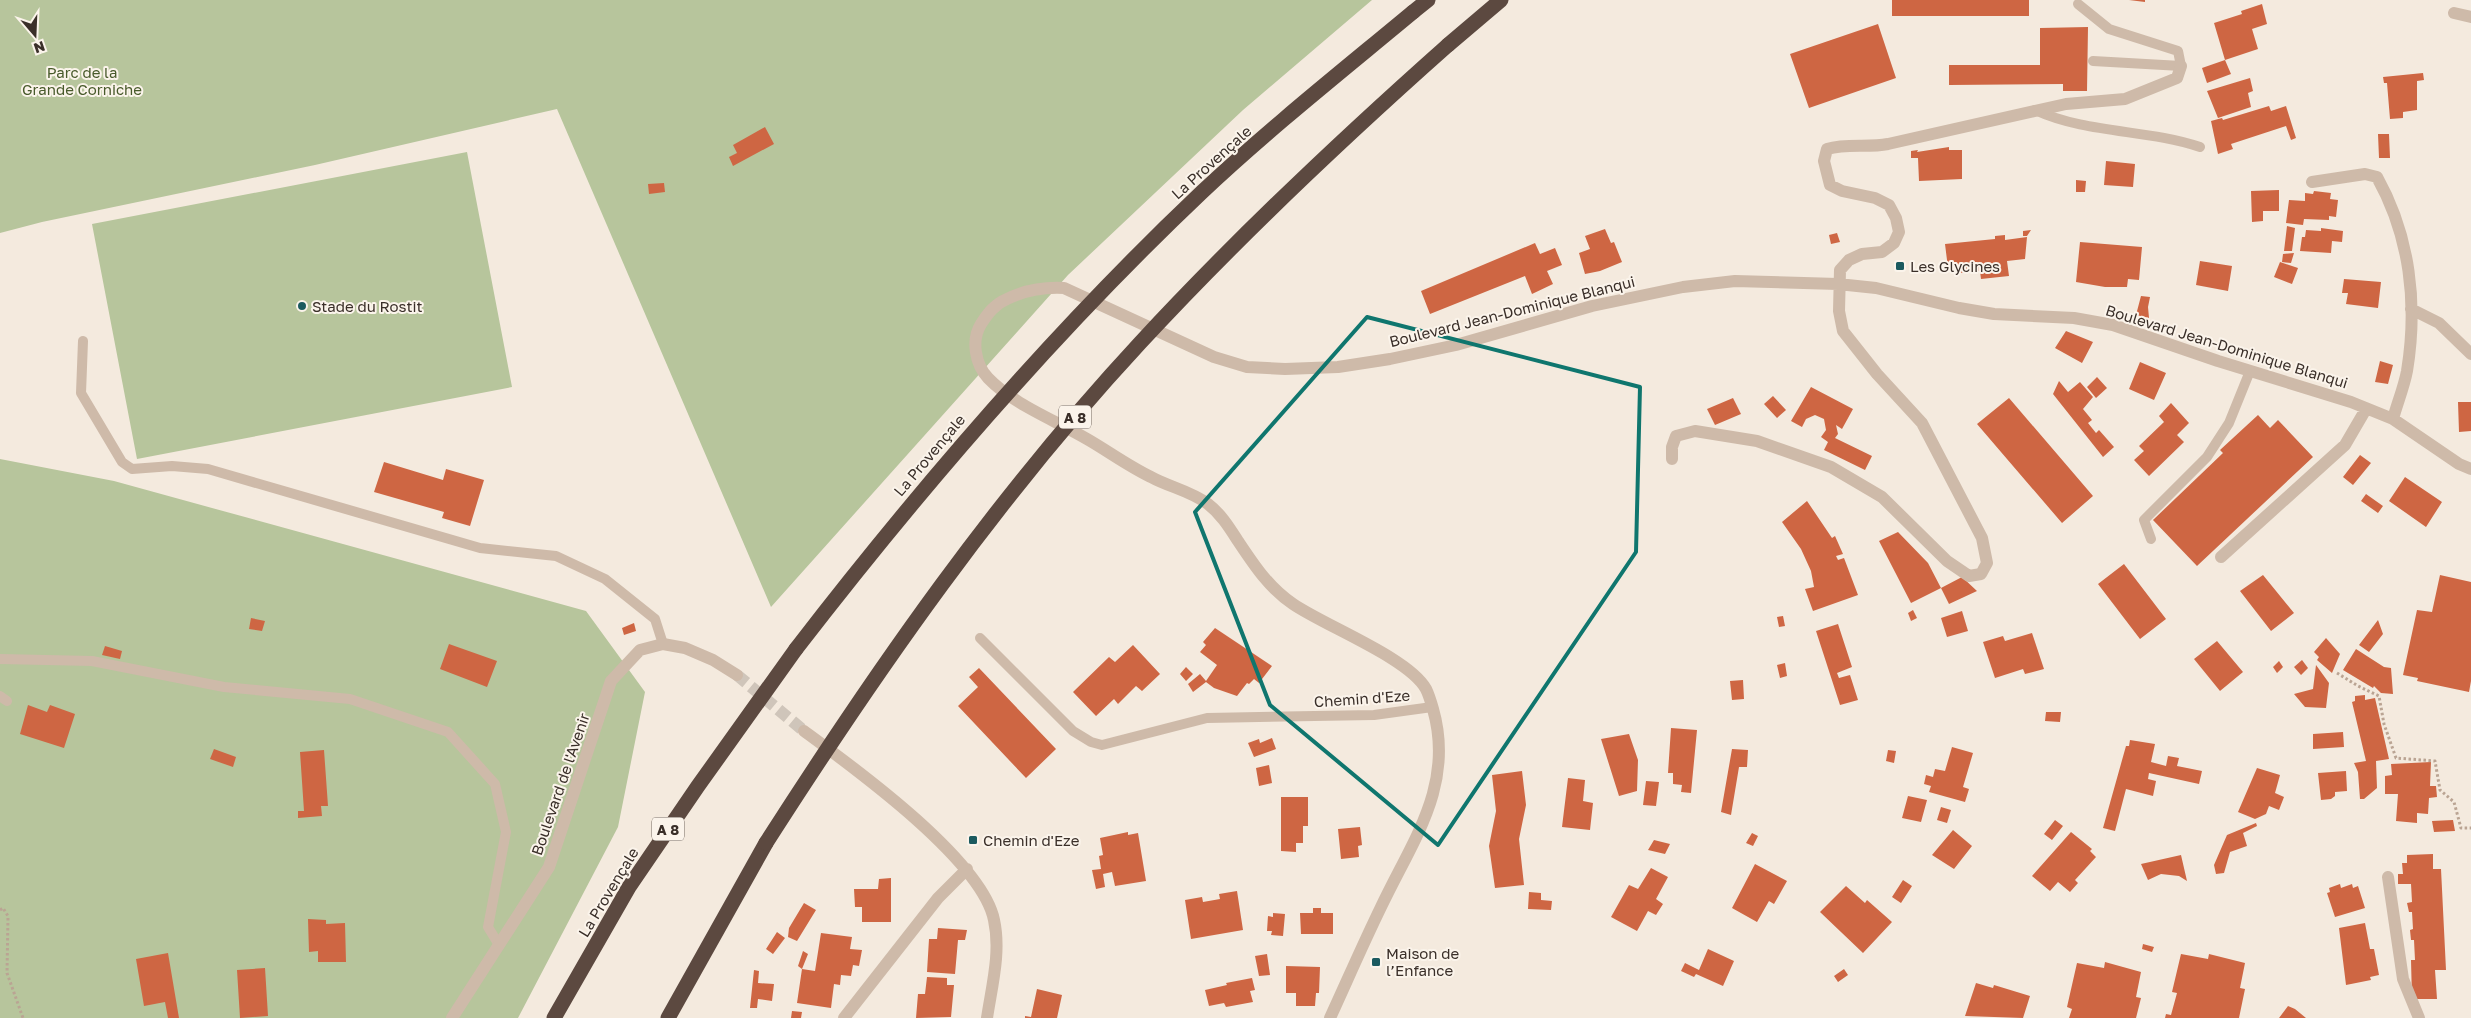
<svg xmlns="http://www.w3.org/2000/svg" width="2471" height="1018" font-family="'Golos Text',sans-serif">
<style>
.green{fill:#b7c59c}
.building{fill:#ce6643}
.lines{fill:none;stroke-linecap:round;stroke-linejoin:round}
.minor-tunnel{stroke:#cfc5ba;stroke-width:12;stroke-dasharray:12 6;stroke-linecap:butt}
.path{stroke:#baa493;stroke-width:3;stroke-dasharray:2.5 2.5;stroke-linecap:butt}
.service{stroke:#cebaa9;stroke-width:10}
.minor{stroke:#cebaa9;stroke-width:12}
.motorway{stroke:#5c4940;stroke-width:15}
.motorway-bridge{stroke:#5c4940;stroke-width:15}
.marked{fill:none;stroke:#0f766e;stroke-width:4;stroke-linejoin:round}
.poi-dot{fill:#1b5a5f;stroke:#fbf4eb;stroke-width:2}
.labels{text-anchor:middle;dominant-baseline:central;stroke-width:4;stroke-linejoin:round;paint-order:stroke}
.shield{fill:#fbf4eb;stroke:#746a63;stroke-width:1}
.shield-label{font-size:14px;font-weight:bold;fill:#3a2f29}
.park-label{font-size:15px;fill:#485a2b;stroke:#fbf4eb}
.street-label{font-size:15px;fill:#3a2f29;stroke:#fbf4eb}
.poi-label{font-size:15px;fill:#3a2f29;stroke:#fbf4eb;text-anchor:start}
</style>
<rect width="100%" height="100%" fill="#f4eade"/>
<path class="green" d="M 0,0 L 1372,0 L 1243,110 L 1068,275 L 771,607 L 557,109 L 315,165 L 42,222 L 0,233 Z
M 467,152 L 512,387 L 137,459 L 92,224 Z
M 0,459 L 114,481 L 586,611 L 645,692 L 618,827 L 518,1018 L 0,1018 Z"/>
<path class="building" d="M 1892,0 L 2029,0 L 2029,16 L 1892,16 Z
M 2129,0 L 2145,0 L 2145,2 Z
M 2262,4 L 2267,24 L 2252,29 L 2258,49 L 2225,60 L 2231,74 L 2207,83 L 2202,68 L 2225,60 L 2214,23 L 2242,14 L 2241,11 Z
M 1878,24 L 1896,78 L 1809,108 L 1790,54 Z
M 2088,27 L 2087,91 L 2063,91 L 2063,84 L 1949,85 L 1949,65 L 2040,65 L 2040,28 Z
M 2423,73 L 2424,80 L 2417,81 L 2417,110 L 2403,112 L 2403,118 L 2390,119 L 2387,83 L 2384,83 L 2383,77 Z
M 2250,78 L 2253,91 L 2248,93 L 2251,107 L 2218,118 L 2207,91 Z
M 2269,106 L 2271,111 L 2286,106 L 2296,138 L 2291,140 L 2286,126 L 2231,144 L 2233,149 L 2218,154 L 2211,121 L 2222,118 L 2223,120 Z
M 765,127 L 774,144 L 733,166 L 729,157 L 737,153 L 733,145 Z
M 2378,134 L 2389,134 L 2390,158 L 2379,158 Z
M 1949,147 L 1949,150 L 1962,150 L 1962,179 L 1919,181 L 1918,158 L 1911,158 L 1911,151 L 1918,150 L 1917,152 Z
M 2106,161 L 2135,164 L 2133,187 L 2104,185 Z
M 2076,180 L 2086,181 L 2085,192 L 2076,192 Z
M 664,183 L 665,192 L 649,194 L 648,184 Z
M 2279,190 L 2279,211 L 2263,211 L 2263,221 L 2252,222 L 2251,191 Z
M 2314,191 L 2331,193 L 2330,199 L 2338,200 L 2336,217 L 2329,216 L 2329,220 L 2304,219 L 2303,225 L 2286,223 L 2289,200 L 2305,201 L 2305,193 L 2313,194 Z
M 2287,226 L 2295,228 L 2292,251 L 2284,251 Z
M 2321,228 L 2343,231 L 2342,242 L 2332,241 L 2331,253 L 2300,251 L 2302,237 L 2305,237 L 2306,230 L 2321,231 Z
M 1605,229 L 1611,243 L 1614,242 L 1622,262 L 1600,271 L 1585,274 L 1579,253 L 1590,249 L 1585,236 Z
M 2031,230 L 2027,236 L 2023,236 L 2023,231 Z
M 1837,233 L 1840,242 L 1831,244 L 1829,235 Z
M 2005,235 L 2005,240 L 2027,237 L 2025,259 L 2007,261 L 2009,276 L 1981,279 L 1980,271 L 1959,273 L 1958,267 L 1948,268 L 1945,244 L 1995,239 L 1995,236 Z
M 2080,242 L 2142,247 L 2139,280 L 2128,279 L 2127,287 L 2105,287 L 2076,282 Z
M 1535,243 L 1540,254 L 1555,248 L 1562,265 L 1547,271 L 1553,284 L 1532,294 L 1525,276 L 1430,314 L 1421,291 Z
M 2294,253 L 2291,263 L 2282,262 L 2283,254 Z
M 2200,261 L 2232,266 L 2228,291 L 2196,285 Z
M 2280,262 L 2298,268 L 2292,284 L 2274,277 Z
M 2344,279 L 2381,282 L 2378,308 L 2346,304 L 2348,293 L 2342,293 Z
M 2141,296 L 2150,297 L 2148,307 L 2149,318 L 2136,315 Z
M 2066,331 L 2093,342 L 2082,363 L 2055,348 Z
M 2380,361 L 2393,365 L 2388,384 L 2375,382 Z
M 2140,362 L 2166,373 L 2154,400 L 2129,389 Z
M 2097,377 L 2107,388 L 2096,398 L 2087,387 Z
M 2059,381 L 2068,392 L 2080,382 L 2093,397 L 2083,409 L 2092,420 L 2088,423 L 2096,433 L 2099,430 L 2114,447 L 2103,457 L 2053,394 Z
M 1811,387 L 1853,409 L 1842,429 L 1836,425 L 1838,434 L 1835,438 L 1872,456 L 1865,470 L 1824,450 L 1828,442 L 1821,437 L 1826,430 L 1824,419 L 1815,415 L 1806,419 L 1802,427 L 1791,421 Z
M 1773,396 L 1786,410 L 1777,418 L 1764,404 Z
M 1733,398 L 1741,414 L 1715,425 L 1707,409 Z
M 2009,398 L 2093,496 L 2062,523 L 1977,424 Z
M 2458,402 L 2471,402 L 2471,431 L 2459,432 Z
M 2171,403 L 2189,423 L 2177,435 L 2184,442 L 2149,476 L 2134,460 L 2144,451 L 2139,446 L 2164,422 L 2159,416 Z
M 2258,415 L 2270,428 L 2278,420 L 2313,457 L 2197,566 L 2153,520 L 2223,453 L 2220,450 Z
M 2360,455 L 2371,463 L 2353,485 L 2343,477 Z
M 384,462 L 443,480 L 446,469 L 484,480 L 470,526 L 442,518 L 444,512 L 374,492 Z
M 2405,477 L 2442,502 L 2426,527 L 2389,501 Z
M 2366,494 L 2383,506 L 2378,513 L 2361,501 Z
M 1807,501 L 1832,538 L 1835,536 L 1843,554 L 1836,556 L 1838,560 L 1844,558 L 1858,595 L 1813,611 L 1805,589 L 1814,587 L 1811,571 L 1801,549 L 1782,522 Z
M 1898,532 L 1928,563 L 1941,588 L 1911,603 L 1879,541 Z
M 2124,564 L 2166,619 L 2140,639 L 2098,584 Z
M 2263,575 L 2294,613 L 2271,631 L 2240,591 Z
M 2440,575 L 2471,582 L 2471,681 L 2469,692 L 2417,681 L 2418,678 L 2403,675 L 2417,610 L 2432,612 Z
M 1962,577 L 1977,591 L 1949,604 L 1941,588 Z
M 1913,610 L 1917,618 L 1911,621 L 1908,613 Z
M 1962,611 L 1968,631 L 1947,637 L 1941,618 Z
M 1783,616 L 1785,626 L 1779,627 L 1777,617 Z
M 251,618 L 265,621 L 262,631 L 249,629 Z
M 2378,620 L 2383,634 L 2369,652 L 2359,645 Z
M 634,623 L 636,631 L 624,635 L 622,628 Z
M 1838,624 L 1852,667 L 1837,673 L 1839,678 L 1850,675 L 1858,700 L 1840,705 L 1816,631 Z
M 1215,628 L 1272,666 L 1259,683 L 1254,679 L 1249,684 L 1247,683 L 1237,696 L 1214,688 L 1206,682 L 1193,692 L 1188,684 L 1200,674 L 1206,681 L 1217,665 L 1200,652 L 1206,645 L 1203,642 Z
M 2032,633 L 2044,669 L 2025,674 L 2023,669 L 1995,678 L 1983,642 L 2003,636 L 2005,641 Z
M 2326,638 L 2340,654 L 2332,673 L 2317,660 L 2319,657 L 2314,652 Z
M 2217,641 L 2243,672 L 2220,691 L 2194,659 Z
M 449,644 L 497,661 L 487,687 L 440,669 Z
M 1133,645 L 1160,674 L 1142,691 L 1136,686 L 1118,704 L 1114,699 L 1096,716 L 1073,692 L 1109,657 L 1115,662 Z
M 105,646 L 122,651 L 120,659 L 102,655 Z
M 2356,649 L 2384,667 L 2391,668 L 2393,694 L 2381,693 L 2374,686 L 2373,688 L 2343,670 Z
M 2302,660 L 2308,668 L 2301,675 L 2294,667 Z
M 2279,661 L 2283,667 L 2277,673 L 2273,667 Z
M 1785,663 L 1787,676 L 1780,678 L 1777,665 Z
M 2316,665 L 2329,683 L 2326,708 L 2305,707 L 2294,694 L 2313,689 Z
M 1186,667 L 1193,674 L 1186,681 L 1180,674 Z
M 979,668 L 1056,749 L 1026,778 L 958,706 L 978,687 L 969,677 Z
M 1743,680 L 1744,699 L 1732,700 L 1730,681 Z
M 2365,695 L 2365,700 L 2375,698 L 2389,759 L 2376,761 L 2377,788 L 2364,799 L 2360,799 L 2358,772 L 2354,763 L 2366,761 L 2352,702 L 2355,701 L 2355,696 Z
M 28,705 L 47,712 L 50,705 L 75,714 L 64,748 L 20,734 Z
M 2046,712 L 2061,712 L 2060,722 L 2045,721 Z
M 1671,728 L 1697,730 L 1691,793 L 1681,792 L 1682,785 L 1673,784 L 1673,773 L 1668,773 Z
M 2343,732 L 2344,747 L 2313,749 L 2313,734 Z
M 1629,734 L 1638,760 L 1637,791 L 1619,796 L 1601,739 Z
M 1272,738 L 1276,749 L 1254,757 L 1248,743 L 1259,739 L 1260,743 Z
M 2130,740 L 2155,744 L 2151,762 L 2166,766 L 2168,756 L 2179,758 L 2177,766 L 2202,771 L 2199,784 L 2149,773 L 2148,779 L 2156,781 L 2153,796 L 2126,789 L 2115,831 L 2103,828 L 2126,746 L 2129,746 Z
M 1952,747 L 1973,753 L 1963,787 L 1969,789 L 1965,802 L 1929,792 L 1931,786 L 1924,784 L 1926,775 L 1933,777 L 1935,769 L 1945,771 Z
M 214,749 L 236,757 L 233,767 L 210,759 Z
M 1732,749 L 1748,750 L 1747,767 L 1739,767 L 1731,815 L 1721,812 Z
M 324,750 L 328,806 L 321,806 L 322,816 L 298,818 L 298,811 L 304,811 L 300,752 Z
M 1888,750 L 1896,751 L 1894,763 L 1886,761 Z
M 2431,762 L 2430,786 L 2436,786 L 2437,797 L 2429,798 L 2428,814 L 2417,813 L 2417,823 L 2396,821 L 2398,794 L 2385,794 L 2385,776 L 2392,775 L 2391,764 Z
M 1269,765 L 1272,783 L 1259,786 L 1256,768 Z
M 2257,768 L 2280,775 L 2275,793 L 2284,797 L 2279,810 L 2269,806 L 2266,814 L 2255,819 L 2238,812 Z
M 1522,771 L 1526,805 L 1519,839 L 1524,885 L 1495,888 L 1489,846 L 1496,811 L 1492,775 Z
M 2346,771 L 2347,791 L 2335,792 L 2335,796 L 2331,799 L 2321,800 L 2318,773 Z
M 1568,778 L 1585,780 L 1583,801 L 1593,803 L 1590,830 L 1562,827 Z
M 1646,781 L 1659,782 L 1656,806 L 1643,805 Z
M 1908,796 L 1927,800 L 1921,822 L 1902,818 Z
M 1281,797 L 1308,797 L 1308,826 L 1303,826 L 1303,843 L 1296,843 L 1296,852 L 1281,851 Z
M 1941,807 L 1951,810 L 1947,823 L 1937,820 Z
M 2055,820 L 2063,826 L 2052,840 L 2044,834 Z
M 2453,820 L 2455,831 L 2434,832 L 2432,821 Z
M 2256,823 L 2257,826 L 2243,833 L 2247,846 L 2230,852 L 2224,873 L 2216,874 L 2214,865 L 2227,835 Z
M 1360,827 L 1362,845 L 1358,846 L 1359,857 L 1341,859 L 1338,829 Z
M 1953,830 L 1972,846 L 1954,869 L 1932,855 Z
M 1128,832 L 1128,835 L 1138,833 L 1146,881 L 1115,886 L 1112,872 L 1103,874 L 1105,887 L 1096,889 L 1092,870 L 1101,869 L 1099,856 L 1103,855 L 1100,838 Z
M 2071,832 L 2092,849 L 2090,851 L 2096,857 L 2075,880 L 2078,883 L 2070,892 L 2058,882 L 2050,891 L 2032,876 Z
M 1752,833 L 1758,836 L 1753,846 L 1746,843 Z
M 1654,840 L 1670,844 L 1665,854 L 1648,850 Z
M 2433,854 L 2433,869 L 2441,869 L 2446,970 L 2435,970 L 2437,999 L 2412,999 L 2411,960 L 2415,960 L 2414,940 L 2411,940 L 2410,930 L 2413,929 L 2412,912 L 2409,912 L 2407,903 L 2412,902 L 2411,884 L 2398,884 L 2398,874 L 2403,874 L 2402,863 L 2407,863 L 2407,855 Z
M 2181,855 L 2187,881 L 2179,876 L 2161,874 L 2148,880 L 2141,864 Z
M 1755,864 L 1787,881 L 1774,904 L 1769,901 L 1757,922 L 1732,908 Z
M 1651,868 L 1668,877 L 1656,899 L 1663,904 L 1656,915 L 1648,911 L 1637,931 L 1611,917 L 1629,885 L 1638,889 Z
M 891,878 L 891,922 L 862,922 L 862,907 L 855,907 L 854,889 L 878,889 L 879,879 Z
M 1903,880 L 1912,886 L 1901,903 L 1892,897 Z
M 2340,884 L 2341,888 L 2352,884 L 2353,888 L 2358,886 L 2365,908 L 2335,917 L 2327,893 L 2330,892 L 2329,888 Z
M 1846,886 L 1865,903 L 1867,900 L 1892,922 L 1863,953 L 1820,912 Z
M 1237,891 L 1243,930 L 1191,939 L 1185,900 L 1202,897 L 1203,902 L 1220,899 L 1219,894 Z
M 1529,892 L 1541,893 L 1541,900 L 1552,901 L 1551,910 L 1528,909 Z
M 804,903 L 816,910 L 797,941 L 788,937 L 789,928 Z
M 1313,908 L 1321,908 L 1321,913 L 1333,913 L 1333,934 L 1301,934 L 1300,913 L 1313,913 Z
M 1273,913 L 1285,914 L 1283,936 L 1271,935 L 1272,931 L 1267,931 L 1268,916 L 1273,917 Z
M 308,919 L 326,920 L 326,924 L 345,923 L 346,962 L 318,962 L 318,951 L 309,952 Z
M 2365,923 L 2370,949 L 2374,949 L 2379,975 L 2370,977 L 2371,980 L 2346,985 L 2339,928 Z
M 938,928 L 967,930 L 965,940 L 958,940 L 955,974 L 927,972 L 929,939 L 937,939 Z
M 777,932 L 785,938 L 773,954 L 766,949 Z
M 821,933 L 852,937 L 850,949 L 862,950 L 859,966 L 853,965 L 851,976 L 841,975 L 840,985 L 834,984 L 831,1008 L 797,1003 L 802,969 L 815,971 Z
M 2143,944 L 2154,947 L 2152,952 L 2142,949 Z
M 1708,949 L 1734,961 L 1723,986 L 1696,974 L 1694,977 L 1681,971 L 1685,963 L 1699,970 Z
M 803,951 L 808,954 L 802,969 L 798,966 Z
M 168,953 L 179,1018 L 168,1018 L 165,1002 L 144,1006 L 136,959 Z
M 1267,954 L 1270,975 L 1259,976 L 1255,956 Z
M 2181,954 L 2208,959 L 2209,954 L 2245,963 L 2240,988 L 2245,989 L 2239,1018 L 2165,1018 L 2166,1014 L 2171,1015 L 2177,993 L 2172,992 Z
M 2105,962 L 2141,972 L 2136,997 L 2141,998 L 2136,1018 L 2069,1018 L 2072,1009 L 2067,1007 L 2077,963 L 2104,968 Z
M 1286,966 L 1320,967 L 1319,993 L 1316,993 L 1315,1006 L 1296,1006 L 1296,993 L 1286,993 Z
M 265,968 L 268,1016 L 240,1018 L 237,970 Z
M 1844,969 L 1848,975 L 1838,982 L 1834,976 Z
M 754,970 L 759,971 L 758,983 L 774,984 L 772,1001 L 758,999 L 757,1008 L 750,1008 Z
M 927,977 L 947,978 L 947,985 L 954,985 L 951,1017 L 916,1018 L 918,994 L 925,994 Z
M 1252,978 L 1255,990 L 1250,991 L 1253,1002 L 1226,1007 L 1224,1003 L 1209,1006 L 1205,990 L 1227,985 L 1226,983 Z
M 1976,983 L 1993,988 L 1994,985 L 2030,996 L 2023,1018 L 1965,1016 Z
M 1037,989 L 1062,995 L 1057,1018 L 1025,1018 L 1025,1016 L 1031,1017 Z
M 2288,1006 L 2295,1009 L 2306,1018 L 2279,1018 Z
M 792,1011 L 802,1012 L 801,1018 L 791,1018 Z"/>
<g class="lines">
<path class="minor-tunnel" d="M 737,675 L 804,731"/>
<path class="path" d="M 2337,673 L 2358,686 L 2379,696 L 2384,724 L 2396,758 L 2435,761 L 2440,790 L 2454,802 L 2461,828 L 2471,828
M 0,910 L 3,908 L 8,916 L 7,973 L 23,1018"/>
<path class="service" d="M 2078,4 L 2109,29 L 2178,51 L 2181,66 L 2093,61
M 2035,110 C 2087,134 2147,129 2200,147
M 83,341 L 81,393 L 122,462 L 132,469 L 172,466 L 208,469 L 480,548 L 556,556 L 605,579 L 655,619 L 663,644
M 2151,539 L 2144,520 L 2207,457 L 2229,423 L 2250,371
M 980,638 L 1073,731 L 1091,742 L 1102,745 L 1207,718 L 1374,715 L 1432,707
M 0,659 L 92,661 L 224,687 L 350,699 L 448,732 L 495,784 L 506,832 L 488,927 L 499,945
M 0,696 L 7,701"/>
<path class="minor" d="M 2454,13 L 2471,17
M 2312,182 L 2365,174 L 2377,177 C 2410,236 2418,304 2407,371 C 2404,387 2397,404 2393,419
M 2411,309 L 2439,323 L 2471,354
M 1672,459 L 1672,447 L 1676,436 L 1695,431 L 1757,441 L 1831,467 L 1882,497 L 1947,561 L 1969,576 L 1981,574 L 1987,563 L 1982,538 L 1922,423 L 1877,374 L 1843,331 L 1839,311 L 1840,270 L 1849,260 L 1862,254 L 1882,252 L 1894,243 L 1899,232 L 1896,218 L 1889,205 L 1875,198 L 1842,191 L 1830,185 L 1824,161 L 1827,149 C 1847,143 1868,148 1888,144 L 2066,104 L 2125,99 L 2177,78 L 2181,66
M 2221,557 L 2345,445 L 2366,409
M 804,731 C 853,767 982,860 994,920 C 1001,952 992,985 987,1018
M 2388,877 L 2403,979 L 2419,1018
M 452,1018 L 549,867 L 611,681 L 640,650 L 663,644 L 685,648 L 713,660 L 737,675
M 844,1018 L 938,898 L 967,869
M 1330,1018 C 1347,981 1363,944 1381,907 C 1412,841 1455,786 1433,709 C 1431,702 1429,695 1426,689 C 1409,658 1325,626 1293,604 C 1269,588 1254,565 1238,541 C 1229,527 1221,514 1208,504 C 1191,491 1169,487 1151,477 C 1128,466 1108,451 1087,439 C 1055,420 1014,405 988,378 C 975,364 971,340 981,324 C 988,313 995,304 1007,299 C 1025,290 1044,287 1064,288 L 1214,357 L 1247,367 L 1285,369 L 1338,367 L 1390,359 L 1456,345 L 1592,306 L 1683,287 L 1735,281 L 1838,284 L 1876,288 L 1959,308 L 1994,314 L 2074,318 L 2113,325 L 2218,361 L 2351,402 L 2393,419 L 2459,464 L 2471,469"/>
<path class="motorway" d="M 1413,12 L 1428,0
M 1448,45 L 1501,0
M 554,1018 L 629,887 L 698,786 L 796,649
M 668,1018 L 766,843"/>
<path class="motorway-bridge" d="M 796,649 C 921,487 1053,333 1202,192 C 1269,129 1342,71 1413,12
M 766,843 C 878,668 998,496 1140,343 C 1237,238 1341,140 1448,45"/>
</g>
<path class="marked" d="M 1367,317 L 1640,387 L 1636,552 L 1438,845 L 1270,705 L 1195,512 Z"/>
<g class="poi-dot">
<rect x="1895" y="261" width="10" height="10" rx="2.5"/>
<circle cx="302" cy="306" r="5"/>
<rect x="968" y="835" width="10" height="10" rx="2.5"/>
<rect x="1371" y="957" width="10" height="10" rx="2.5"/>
</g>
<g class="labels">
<g class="shield">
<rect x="1059" y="405.5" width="32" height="23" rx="4"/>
<rect x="652" y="817.5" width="32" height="23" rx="4"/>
</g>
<g class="shield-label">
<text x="1075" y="417">A 8</text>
<text x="668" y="829">A 8</text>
</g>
<g class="park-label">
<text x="82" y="72">Parc de la<tspan x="82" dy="17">Grande Corniche</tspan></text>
</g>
<g class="street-label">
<text transform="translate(1211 162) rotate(-42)">La Provençale</text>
<text transform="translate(1512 311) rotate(-14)">Boulevard Jean-Dominique Blanqui</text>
<text transform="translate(2227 346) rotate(17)">Boulevard Jean-Dominique Blanqui</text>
<text transform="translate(929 455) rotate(-50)">La Provençale</text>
<text transform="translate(1362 698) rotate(-4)">Chemin d'Eze</text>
<text transform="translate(560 784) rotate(-71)">Boulevard de l'Avenir</text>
<text transform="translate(608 892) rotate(-59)">La Provençale</text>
</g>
<g class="poi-label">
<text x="1910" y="266">Les Glycines</text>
<text x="312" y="306">Stade du Rostit</text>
<text x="983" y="840">Chemin d'Eze</text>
<text x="1386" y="953">Maison de<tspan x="1386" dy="17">l’Enfance</tspan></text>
</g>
</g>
<g transform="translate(35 35) rotate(161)" stroke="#fbf4eb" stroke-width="4" paint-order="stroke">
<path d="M0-4L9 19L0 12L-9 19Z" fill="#3a2f29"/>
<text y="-8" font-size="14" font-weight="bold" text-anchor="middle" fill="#3a2f29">N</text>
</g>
</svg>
